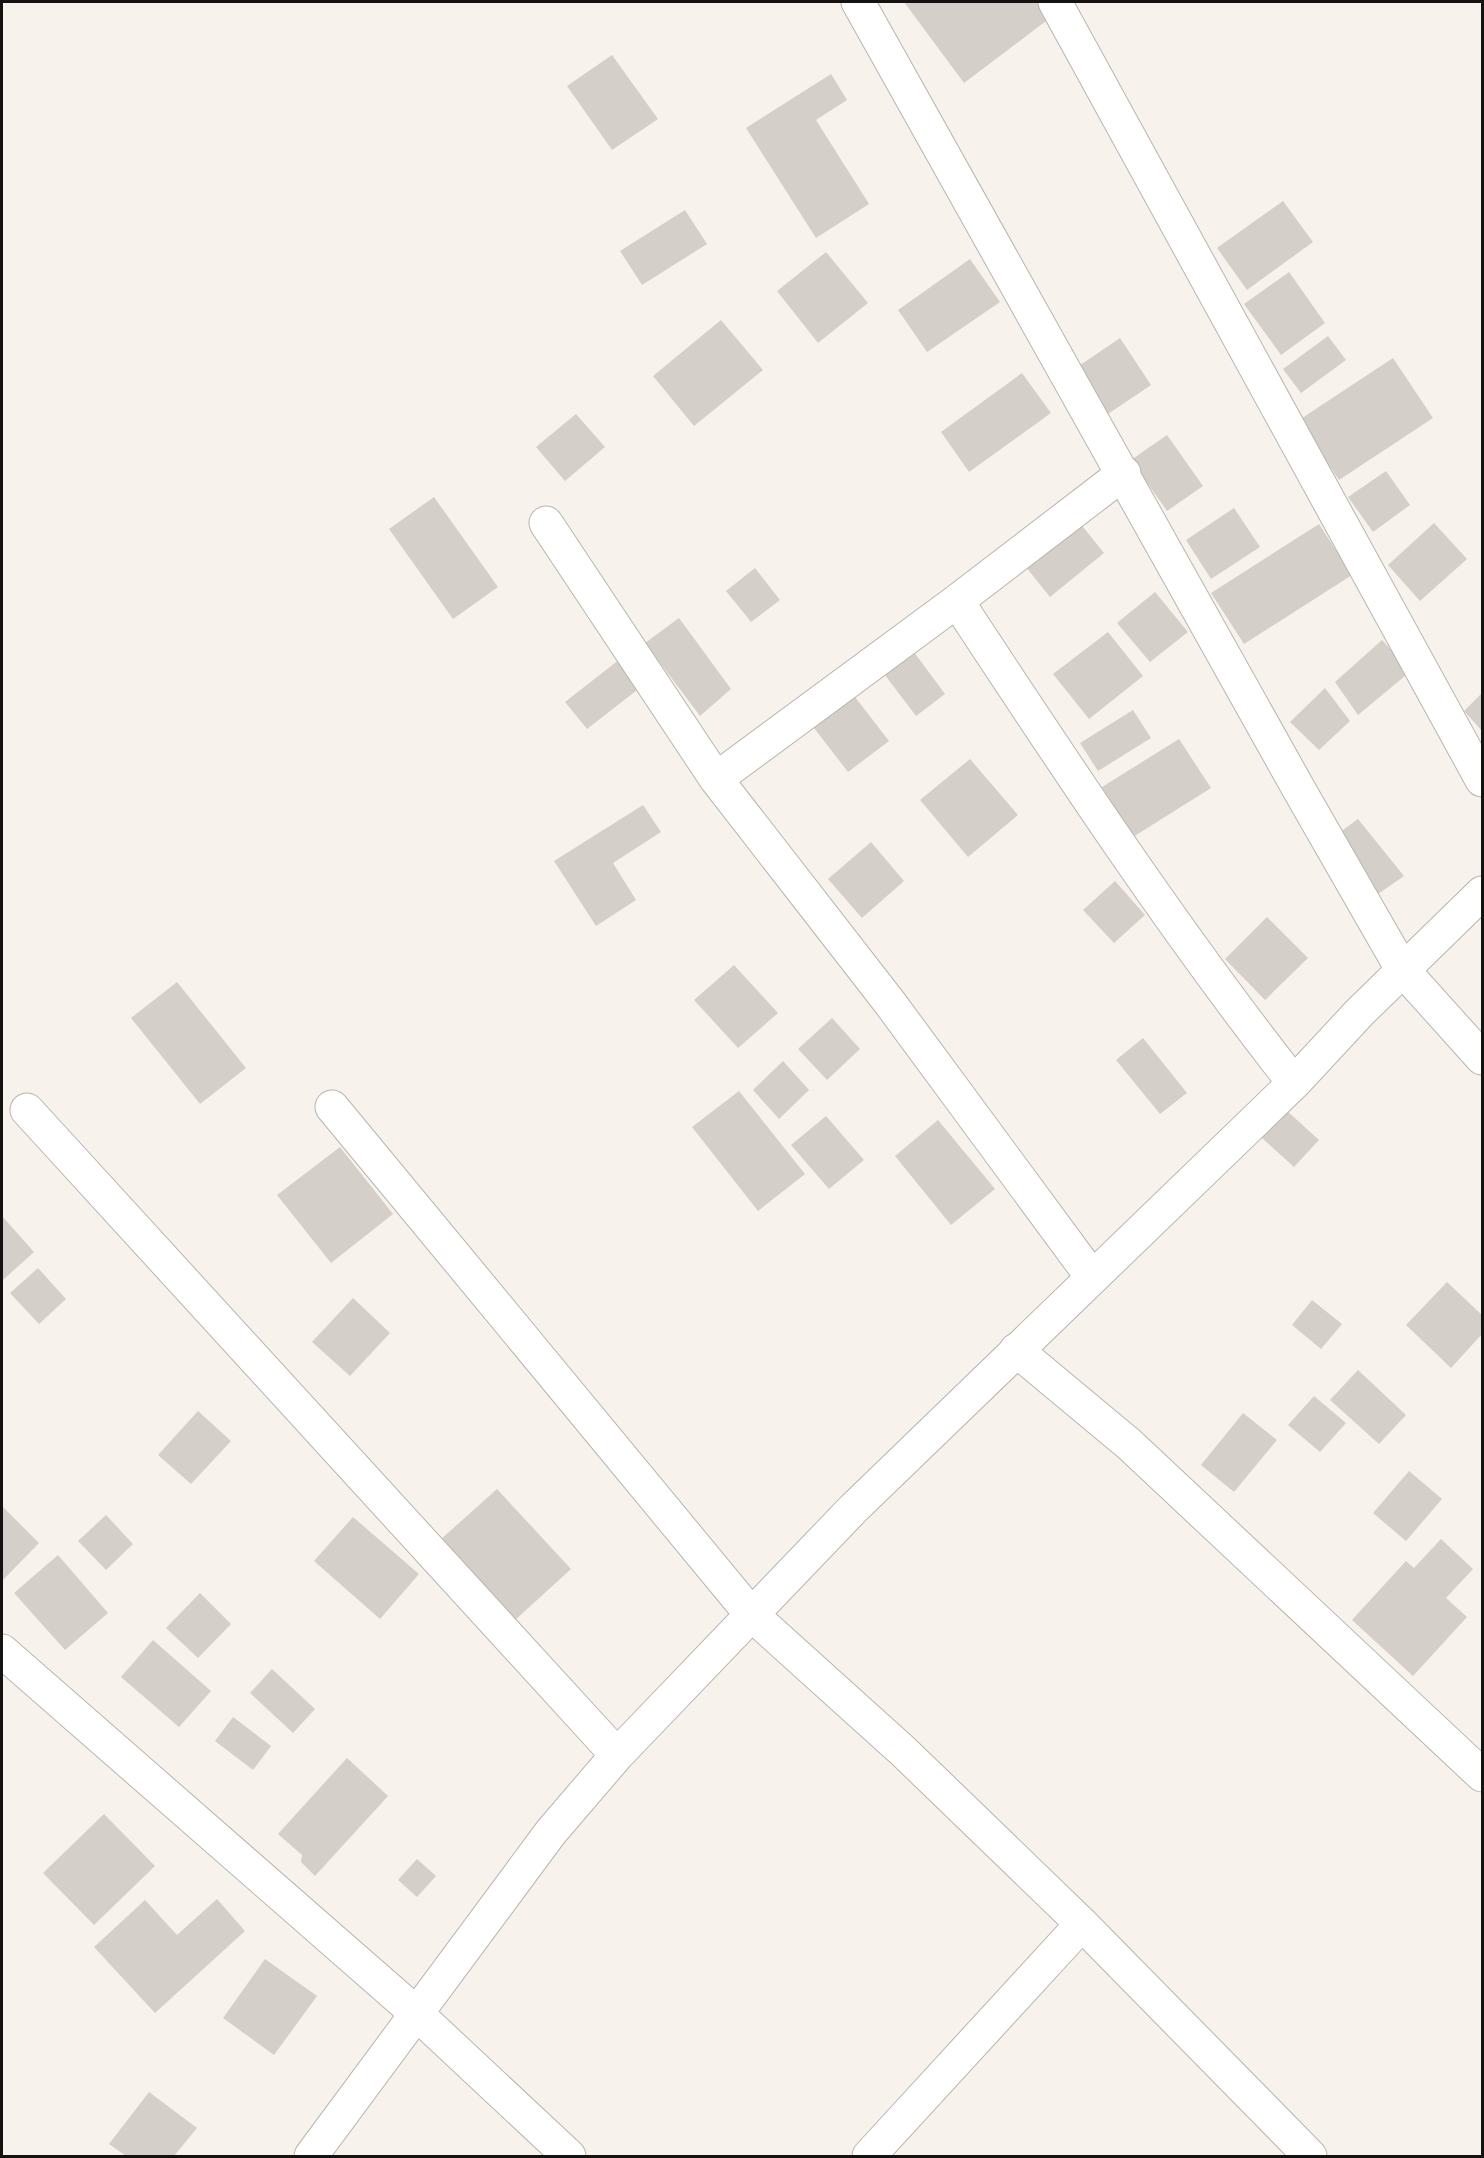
<svg xmlns="http://www.w3.org/2000/svg" width="1484" height="2158" font-family="'Libre Baskerville',serif">
<style>
.building{fill:#d5cfc9}
.lines{fill:none;stroke-linecap:round;stroke-linejoin:round}
.street-casing{stroke:#bab4ae;stroke-width:35}
.street{stroke:#fff;stroke-width:33}
</style>
<rect width="100%" height="100%" fill="#f8f2ec"/>
<path class="building" d="M 904,2 L 1038,2 L 1050,18 L 964,83 Z
M 612,55 L 658,119 L 612,150 L 567,86 Z
M 831,74 L 847,100 L 816,120 L 869,204 L 816,238 L 746,128 Z
M 1283,201 L 1313,242 L 1247,290 L 1217,248 Z
M 685,210 L 707,244 L 642,285 L 620,251 Z
M 826,252 L 868,303 L 818,343 L 777,291 Z
M 970,259 L 1000,302 L 927,352 L 898,310 Z
M 1289,272 L 1325,323 L 1281,355 L 1244,304 Z
M 721,320 L 763,370 L 694,426 L 653,376 Z
M 1328,336 L 1346,360 L 1301,393 L 1283,369 Z
M 1120,338 L 1151,385 L 1108,414 L 1076,368 Z
M 1393,358 L 1433,418 L 1339,480 L 1299,420 Z
M 1022,373 L 1051,413 L 969,472 L 941,432 Z
M 576,414 L 605,447 L 565,481 L 536,447 Z
M 1167,435 L 1203,486 L 1167,511 L 1131,460 Z
M 1386,471 L 1410,505 L 1373,532 L 1348,497 Z
M 434,497 L 498,587 L 453,619 L 389,529 Z
M 1234,508 L 1260,547 L 1211,579 L 1186,540 Z
M 1079,522 L 1104,553 L 1050,597 L 1025,566 Z
M 1434,523 L 1467,559 L 1420,601 L 1388,565 Z
M 1319,524 L 1352,575 L 1244,644 L 1211,593 Z
M 755,568 L 780,600 L 751,622 L 726,591 Z
M 1155,592 L 1188,632 L 1150,662 L 1117,623 Z
M 679,618 L 731,689 L 700,716 L 645,643 Z
M 1108,632 L 1143,676 L 1089,719 L 1053,674 Z
M 905,640 L 945,694 L 916,716 L 875,662 Z
M 1382,640 L 1411,671 L 1358,715 L 1335,682 Z
M 620,659 L 641,687 L 587,729 L 565,702 Z
M 845,684 L 889,741 L 848,772 L 804,715 Z
M 1325,688 L 1350,721 L 1319,750 L 1290,722 Z
M 1482,693 L 1482,731 L 1464,711 Z
M 1133,710 L 1151,738 L 1098,771 L 1080,743 Z
M 1179,739 L 1211,788 L 1133,837 L 1102,787 Z
M 970,759 L 1018,815 L 968,857 L 920,800 Z
M 643,805 L 661,832 L 613,863 L 636,900 L 596,926 L 554,861 Z
M 1358,819 L 1404,876 L 1378,894 L 1336,835 Z
M 871,842 L 904,881 L 862,918 L 828,879 Z
M 1115,881 L 1145,915 L 1114,943 L 1083,910 Z
M 1267,917 L 1308,958 L 1265,1000 L 1225,959 Z
M 734,965 L 778,1013 L 738,1048 L 694,1000 Z
M 177,982 L 246,1068 L 200,1104 L 131,1018 Z
M 832,1018 L 860,1049 L 827,1080 L 798,1049 Z
M 1143,1038 L 1187,1093 L 1160,1114 L 1116,1060 Z
M 783,1061 L 809,1090 L 779,1119 L 753,1090 Z
M 739,1091 L 805,1174 L 758,1211 L 692,1127 Z
M 1286,1110 L 1319,1140 L 1294,1167 L 1262,1138 Z
M 826,1116 L 864,1160 L 829,1189 L 791,1145 Z
M 938,1120 L 995,1189 L 951,1225 L 895,1156 Z
M 340,1147 L 393,1214 L 331,1263 L 277,1195 Z
M 2,1216 L 34,1252 L 3,1280 L 2,1279 Z
M 38,1268 L 66,1299 L 39,1324 L 10,1293 Z
M 1447,1282 L 1482,1315 L 1482,1334 L 1451,1368 L 1406,1325 Z
M 353,1298 L 390,1333 L 350,1376 L 312,1342 Z
M 1312,1300 L 1342,1324 L 1321,1349 L 1292,1325 Z
M 1358,1370 L 1406,1415 L 1379,1444 L 1330,1400 Z
M 1314,1396 L 1346,1423 L 1320,1452 L 1288,1425 Z
M 198,1411 L 231,1441 L 191,1484 L 158,1455 Z
M 1243,1413 L 1277,1440 L 1234,1492 L 1201,1465 Z
M 1409,1471 L 1442,1499 L 1406,1541 L 1373,1513 Z
M 497,1489 L 571,1569 L 514,1621 L 440,1540 Z
M 3,1507 L 39,1543 L 2,1581 L 2,1508 Z
M 106,1515 L 133,1544 L 106,1570 L 78,1541 Z
M 353,1517 L 419,1574 L 380,1619 L 314,1561 Z
M 1441,1539 L 1473,1569 L 1446,1598 L 1467,1617 L 1413,1676 L 1352,1620 L 1406,1561 L 1414,1568 Z
M 58,1555 L 108,1613 L 65,1650 L 14,1593 Z
M 200,1593 L 231,1624 L 198,1658 L 166,1628 Z
M 153,1640 L 211,1691 L 179,1727 L 121,1677 Z
M 272,1669 L 315,1709 L 293,1733 L 250,1693 Z
M 233,1717 L 271,1746 L 253,1770 L 215,1741 Z
M 347,1758 L 388,1796 L 315,1876 L 301,1862 L 302,1855 L 278,1834 Z
M 104,1814 L 155,1866 L 94,1925 L 43,1873 Z
M 417,1859 L 436,1876 L 417,1897 L 398,1880 Z
M 217,1899 L 245,1931 L 155,2013 L 94,1947 L 145,1900 L 177,1935 Z
M 265,1959 L 317,1996 L 274,2055 L 223,2018 Z
M 149,2092 L 197,2128 L 174,2156 L 126,2156 L 109,2144 Z"/>
<g class="lines">
<defs>
<path id="street" d="M 858,2 L 1301,793 L 1402,969 L 1482,1058
M 1055,2 L 1482,780
M 546,523 L 716,779 L 890,1003 L 1092,1277
M 957,601 C 1065,765 1172,928 1294,1083
M 716,779 L 957,601 L 1124,473
M 332,1107 L 751,1614 L 904,1752 L 1082,1924 L 1310,2156
M 27,1110 L 617,1755
M 1016,1350 L 1129,1444 L 1482,1775
M 2,1651 L 416,2013 L 569,2156
M 311,2156 L 551,1832 L 617,1755 L 853,1509 L 1294,1083 L 1359,1013 L 1482,893
M 869,2156 L 1082,1924"/>
</defs>
<use href="#street" class="street-casing"/>
<use href="#street" class="street"/>
</g>
<rect width="1484" height="2158" fill="none" stroke="#151311" stroke-width="6"/>
</svg>
